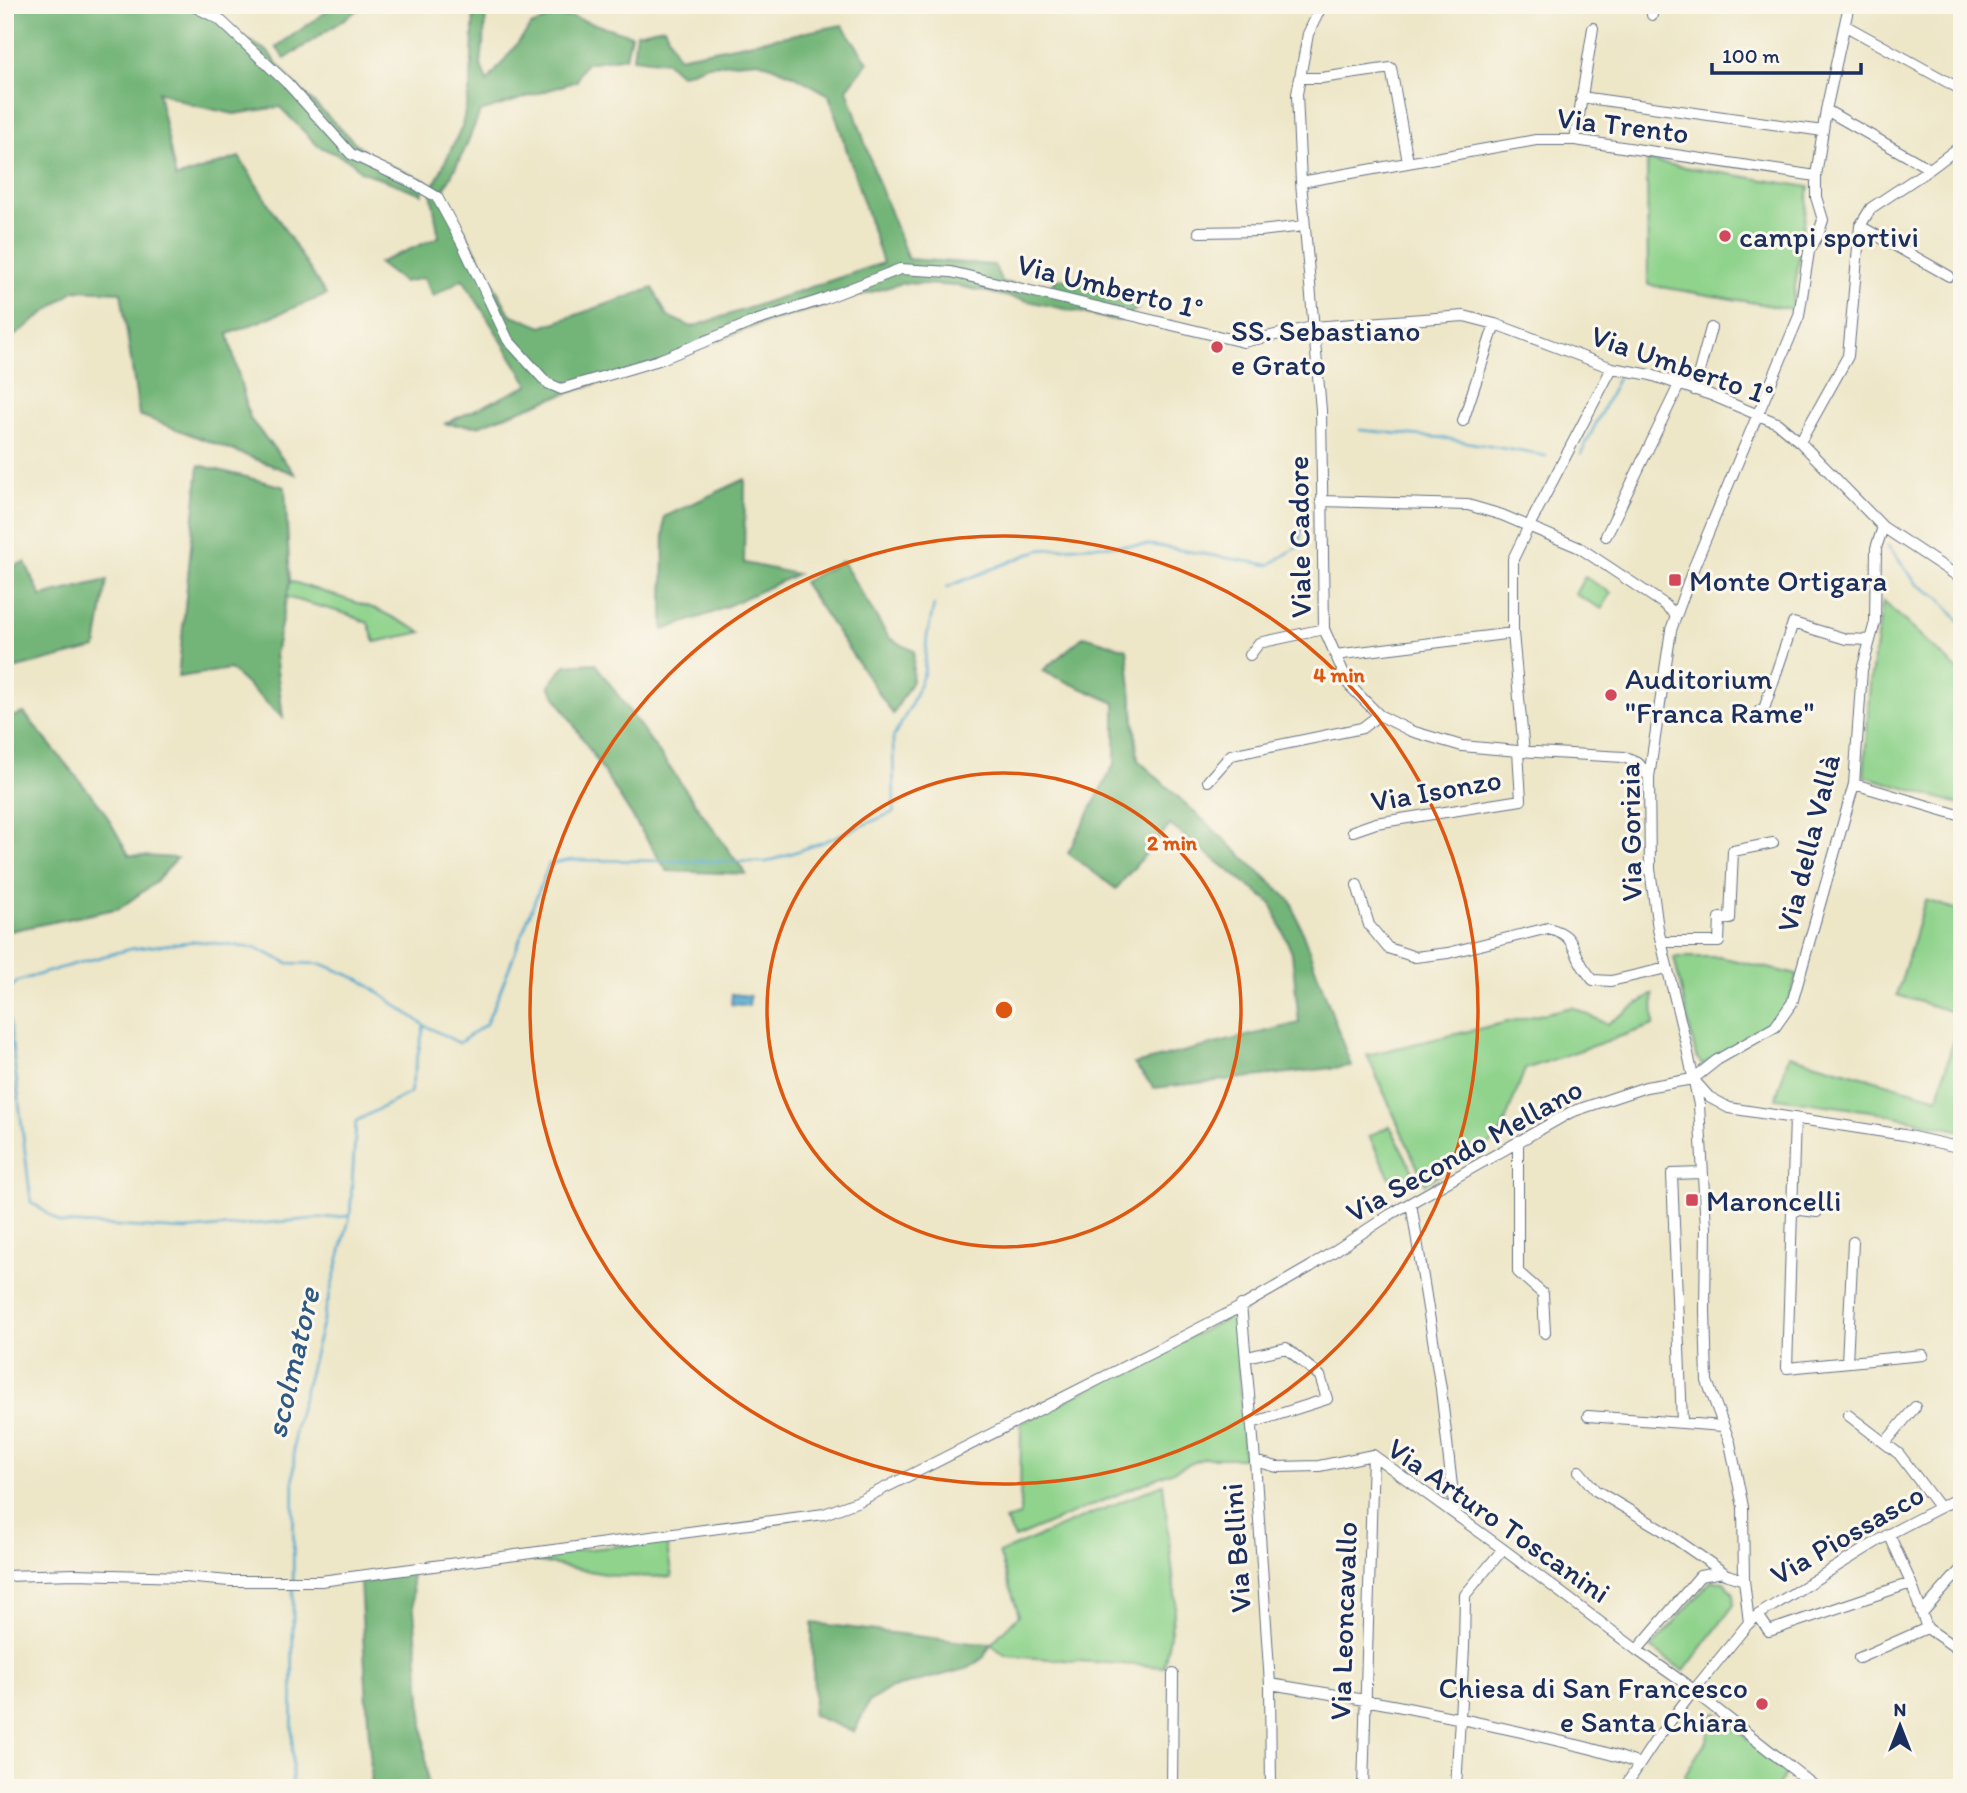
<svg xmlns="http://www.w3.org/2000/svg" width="1967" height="1793" font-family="Itim,sans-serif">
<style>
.green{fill:#8fd38c;stroke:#558175;stroke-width:2}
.forest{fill:#73b578;stroke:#47726b;stroke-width:2}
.water{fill:#52a7ce;stroke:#366b96;stroke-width:2}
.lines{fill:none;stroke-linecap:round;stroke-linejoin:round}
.stream{stroke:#52a7ce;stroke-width:2.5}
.street-casing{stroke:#646f83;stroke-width:12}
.street{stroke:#fff;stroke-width:10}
.ring{fill:none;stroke:#de5710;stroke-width:3.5}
.poi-dot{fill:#d1495b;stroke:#fbf7ec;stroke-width:2.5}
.labels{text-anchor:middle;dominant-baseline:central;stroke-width:6;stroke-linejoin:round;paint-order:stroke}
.street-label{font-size:30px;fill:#1b2f5e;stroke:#fbf7ec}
.poi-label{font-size:30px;fill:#1b2f5e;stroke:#fbf7ec;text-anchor:start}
.water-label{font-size:32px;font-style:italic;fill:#2e5985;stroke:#fbf7ec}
.centre{fill:#de5710;stroke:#fbf7ec;stroke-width:3.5}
.ring-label{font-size:21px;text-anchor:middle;font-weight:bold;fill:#de5710;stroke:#fbf7ec;stroke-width:6;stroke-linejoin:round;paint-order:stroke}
</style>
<rect width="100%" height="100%" fill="#fbf7ec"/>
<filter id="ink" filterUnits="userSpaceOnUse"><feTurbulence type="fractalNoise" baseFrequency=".0143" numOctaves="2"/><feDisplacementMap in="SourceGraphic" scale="14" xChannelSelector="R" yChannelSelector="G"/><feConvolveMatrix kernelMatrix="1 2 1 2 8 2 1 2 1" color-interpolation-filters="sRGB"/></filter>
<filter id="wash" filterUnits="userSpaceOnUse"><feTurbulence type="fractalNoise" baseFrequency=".00686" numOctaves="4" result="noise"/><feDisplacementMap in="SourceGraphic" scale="28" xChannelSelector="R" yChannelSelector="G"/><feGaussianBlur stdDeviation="1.57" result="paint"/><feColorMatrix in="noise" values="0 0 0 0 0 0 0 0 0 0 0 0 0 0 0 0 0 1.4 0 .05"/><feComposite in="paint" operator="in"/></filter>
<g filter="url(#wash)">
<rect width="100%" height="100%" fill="#ede6c7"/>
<path class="green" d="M 1647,161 L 1809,187 L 1792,309 L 1648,285 Z
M 1585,577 L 1611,593 L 1602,609 L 1575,594 Z
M 290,581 L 376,609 L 422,632 L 375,642 L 368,623 L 347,614 L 286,597 Z
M 1883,601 L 1962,674 L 1962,805 L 1864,776 L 1870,682 Z
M 1925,900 L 1962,911 L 1962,1131 L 1877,1112 L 1776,1098 L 1789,1055 L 1938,1098 L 1960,1014 L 1897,995 Z
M 1674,957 L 1720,957 L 1797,975 L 1788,1003 L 1773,1024 L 1702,1065 L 1696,1056 Z
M 1653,994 L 1654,1025 L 1525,1069 L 1499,1138 L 1425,1184 L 1367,1055 L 1572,1007 L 1607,1024 Z
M 1390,1126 L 1414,1174 L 1393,1184 L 1369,1136 Z
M 1235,1314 L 1244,1458 L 1204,1458 L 1015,1538 L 1005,1520 L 1020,1516 L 1021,1423 Z
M 1163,1484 L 1176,1603 L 1164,1667 L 1006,1656 L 991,1644 L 1019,1615 L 999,1553 Z
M 666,1541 L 672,1577 L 616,1576 L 512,1557 Z
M 1711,1581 L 1724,1582 L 1733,1594 L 1734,1605 L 1684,1671 L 1651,1648 Z
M 1716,1713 L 1788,1771 L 1776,1788 L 1702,1788 L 1684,1776 L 1707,1739 L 1712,1716 Z"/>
<path class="forest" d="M 5,5 L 203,5 L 248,40 L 267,51 L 292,82 L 370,157 L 426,181 L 422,194 L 360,171 L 351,161 L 318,146 L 280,107 L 234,114 L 193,105 L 158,91 L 176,178 L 239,157 L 326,295 L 228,334 L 250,419 L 295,474 L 139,415 L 121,292 L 75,290 L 14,336 L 5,329 Z
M 336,5 L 365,5 L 285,59 L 276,47 Z
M 474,5 L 487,5 L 481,65 L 487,82 L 531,26 L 551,17 L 572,17 L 631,35 L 626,57 L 586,63 L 580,72 L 577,81 L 480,112 L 464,151 L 441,195 L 459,221 L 510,314 L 542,327 L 653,288 L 667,316 L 692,327 L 883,263 L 829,95 L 793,75 L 759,61 L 708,65 L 686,73 L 680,74 L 667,62 L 633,58 L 636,33 L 664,27 L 678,57 L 842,25 L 868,62 L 847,89 L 875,173 L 908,259 L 994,265 L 1002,282 L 1051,290 L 1055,279 L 1074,279 L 1139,308 L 1119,321 L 959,286 L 903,283 L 757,325 L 669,359 L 544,401 L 478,426 L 444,424 L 529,385 L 463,279 L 433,296 L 424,278 L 403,282 L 378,263 L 439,237 L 431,192 L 462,126 L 471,83 Z
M 199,465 L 285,487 L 290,581 L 275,654 L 283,718 L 230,669 L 178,677 Z
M 745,479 L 744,563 L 797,574 L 712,613 L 663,630 L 664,517 Z
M 842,561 L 889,638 L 914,651 L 912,681 L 893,714 L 803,582 Z
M 25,562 L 41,596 L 107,580 L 96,648 L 5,671 L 5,569 Z
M 1084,636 L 1127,649 L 1138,760 L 1291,901 L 1351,1066 L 1154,1088 L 1134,1064 L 1299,1023 L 1292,953 L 1271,903 L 1170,825 L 1116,889 L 1068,853 L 1115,763 L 1115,703 L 1042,671 Z
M 595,663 L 727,848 L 746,874 L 667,871 L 549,686 L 565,665 Z
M 24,713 L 103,809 L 129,855 L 177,858 L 156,882 L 120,908 L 5,932 L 5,719 Z
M 411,1572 L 428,1788 L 372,1788 L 360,1582 Z
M 812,1623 L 972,1643 L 991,1644 L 984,1657 L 969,1668 L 889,1689 L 869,1702 L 854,1732 L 812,1715 L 814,1699 Z"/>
<path class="water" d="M 732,994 L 750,996 L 749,1006 L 731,1004 Z"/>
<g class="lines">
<path class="stream" d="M 1360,430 L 1443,438 L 1546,456
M 1581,454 L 1618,378
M 1888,546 L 1917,584 L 1940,598 L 1962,625
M 947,587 L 1039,550 L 1089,546 L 1151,545 L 1269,565 L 1299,546 L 1302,526
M 5,993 L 18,981 L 64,967 L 130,949 L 197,941 L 255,948 L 288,963 L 322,964 L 361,980 L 424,1025 L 459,1043 L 486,1024 L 499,994 L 549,864 L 571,860 L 767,862 L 823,842 L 894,812 L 893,738 L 909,709 L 924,673 L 927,636 L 934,605
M 6,993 L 31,1202 L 61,1223 L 186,1230 L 348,1216
M 292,1788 L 294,1432 L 350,1216 L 356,1121 L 410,1093 L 424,1025"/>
</g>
</g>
<g filter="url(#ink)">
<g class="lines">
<defs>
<path id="street" d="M 191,5 L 219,19 L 288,84 L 351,154 L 415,184 L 437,197 L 463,245 L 508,340 L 547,383 L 561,389 L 659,360 L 755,321 L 821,300 L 900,269 L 951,272 L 1243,342 L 1313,327 L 1464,316 L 1495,324 L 1612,368 L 1651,375 L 1711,395 L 1777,423 L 1800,442 L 1883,527 L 1962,579
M 1322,5 L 1308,34 L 1297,94 L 1301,182 L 1321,410 L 1324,629 L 1349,685 L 1379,715 L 1411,731 L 1462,746 L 1518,751 L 1624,757 L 1639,764 L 1649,777
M 1652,15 L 1653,5
M 1846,26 L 1962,90
M 1299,78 L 1321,78 L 1391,68 L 1408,162
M 1581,97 L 1823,131
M 1826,110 L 1930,169
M 1575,140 L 1593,28
M 1301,182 L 1536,140 L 1575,140 L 1816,176
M 1860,226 L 1949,276
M 1199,232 L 1260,231 L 1304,226
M 1694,390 L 1711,328
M 1463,421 L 1495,324
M 1800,442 L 1848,356 L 1860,226 L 1871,208 L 1930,169 L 1962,145
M 1321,501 L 1468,505 L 1502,515 L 1580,548 L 1664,604 L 1676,615
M 1606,536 L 1679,385
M 1250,655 L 1259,643 L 1324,629
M 1335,655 L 1513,633
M 1760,710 L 1764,709 L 1793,623 L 1846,639 L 1870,640
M 1524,752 L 1513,633 L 1513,559 L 1529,526 L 1612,368
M 1208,781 L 1231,755 L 1362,728 L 1379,715
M 1854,784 L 1962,816
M 1353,831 L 1376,823 L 1521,800 L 1518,751
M 1357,885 L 1369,925 L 1388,948 L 1415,957 L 1448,953 L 1548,928 C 1573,934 1571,945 1582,965 C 1585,970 1589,975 1593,980 L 1611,981 L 1667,968
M 1661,942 L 1719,942 L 1720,918 L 1730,919 L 1733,851 L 1773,843
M 1693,1079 L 1709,1097 L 1729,1108 L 1904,1135 L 1962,1148
M 1795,1118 L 1787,1368 L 1923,1355
M 1518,1141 L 1518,1272 L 1543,1294 L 1545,1333
M 1411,1203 L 1441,1389 L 1455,1513
M 1792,1209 L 1817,1212
M 1241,1305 L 1255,1461 L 1270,1684 L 1271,1788
M 1247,1357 L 1286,1348 L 1320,1376 L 1327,1399 L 1252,1423
M 1847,1362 L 1853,1242
M 1848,1415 L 1899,1454 L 1939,1507
M 1588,1416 L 1723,1426
M 1682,1422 L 1672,1174 L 1702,1173
M 1885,1443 L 1915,1407
M 1255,1461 L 1277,1467 L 1319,1466 L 1373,1455 L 1503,1549 L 1637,1650 L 1694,1690 L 1701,1697 L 1817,1788
M 1579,1471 L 1595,1490 L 1664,1531 L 1723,1572
M 1889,1534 L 1911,1583 L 1927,1628 L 1962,1652
M 5,1576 L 75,1574 L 184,1577 L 229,1581 L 321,1581 L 824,1514 L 859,1501 L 1167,1345 L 1246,1304 L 1310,1267 L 1391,1214 L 1571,1112 L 1646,1087 L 1693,1079 L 1717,1060 L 1775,1027 L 1792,1003 L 1854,784 L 1862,670 L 1875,622 L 1876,548 L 1883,527
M 1922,1613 L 1962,1568
M 1758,1615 L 1769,1631 L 1911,1583
M 1749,1623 L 1744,1580 L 1743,1507 L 1730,1443 L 1707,1381 L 1705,1311 L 1706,1228 L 1699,1105 L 1686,1044 L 1658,929 L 1650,869 L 1649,777 L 1671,630 L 1693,569 L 1799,316 L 1809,251 L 1818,235 L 1823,220 L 1816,197 L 1816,176 L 1826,110 L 1849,5
M 1637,1650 L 1700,1576 L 1723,1572 L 1725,1574 L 1744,1580
M 1859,1658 L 1927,1628
M 1270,1684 C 1354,1697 1438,1713 1521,1732 C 1561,1742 1601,1749 1639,1764
M 1172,1788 L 1173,1674
M 1363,1788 L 1373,1455
M 1456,1788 L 1464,1647 L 1465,1595 L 1503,1549
M 1624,1788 L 1655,1741 L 1694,1690 L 1747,1625 L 1758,1615 L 1889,1534 L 1962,1496"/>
</defs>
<use href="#street" class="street-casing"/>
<use href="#street" class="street"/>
</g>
</g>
<g class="ring">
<circle cx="1004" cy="1010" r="237"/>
<circle cx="1004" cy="1010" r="474"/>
</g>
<g class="poi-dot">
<circle cx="1725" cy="236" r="7"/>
<circle cx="1217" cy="347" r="7"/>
<rect x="1668" y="573" width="14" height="14" rx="3.5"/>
<circle cx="1611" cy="695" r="7"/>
<rect x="1685" y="1193" width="14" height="14" rx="3.5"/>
<circle cx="1762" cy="1704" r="7"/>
</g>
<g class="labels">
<g class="street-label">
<text transform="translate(1623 125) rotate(7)">Via Trento</text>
<text transform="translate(1110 286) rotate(14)">Via Umberto 1°</text>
<text transform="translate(1682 365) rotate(19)">Via Umberto 1°</text>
<text transform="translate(1299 537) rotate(-91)">Viale Cadore</text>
<text transform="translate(1436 790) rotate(-10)">Via Isonzo</text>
<text transform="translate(1630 832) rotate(-91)">Via Gorizia</text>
<text transform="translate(1808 843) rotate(-76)">Via della Vallà</text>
<text transform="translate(1464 1150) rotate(-29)">Via Secondo Mellano</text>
<text transform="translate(1499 1520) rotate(35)">Via Arturo Toscanini</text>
<text transform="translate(1847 1534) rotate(-30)">Via Piossasco</text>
<text transform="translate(1236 1548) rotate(-94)">Via Bellini</text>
<text transform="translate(1343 1621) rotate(-88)">Via Leoncavallo</text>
</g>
<g class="poi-label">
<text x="1739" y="236">campi sportivi</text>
<text x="1231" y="330">SS. Sebastiano<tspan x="1231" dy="34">e Grato</tspan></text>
<text x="1689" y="580">Monte Ortigara</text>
<text x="1625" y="678">Auditorium<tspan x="1625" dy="34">"Franca Rame"</tspan></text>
<text x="1706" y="1200">Maroncelli</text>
<text x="1748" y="1687" text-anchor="end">Chiesa di San Francesco<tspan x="1748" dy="34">e Santa Chiara</tspan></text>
</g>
<g class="water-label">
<text transform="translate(292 1363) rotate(-77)">scolmatore</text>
</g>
</g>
<circle cx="1004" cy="1010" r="10" class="centre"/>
<g class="ring-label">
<text x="1339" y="682">4 min</text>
<text x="1172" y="850">2 min</text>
</g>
<rect width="1967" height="1793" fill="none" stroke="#fbf7ec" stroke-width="28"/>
<g transform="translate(1900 1726)" stroke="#fbf7ec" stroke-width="5" paint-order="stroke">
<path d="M0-5L12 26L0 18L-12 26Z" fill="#1b2f5e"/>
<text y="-10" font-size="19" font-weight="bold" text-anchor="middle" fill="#1b2f5e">N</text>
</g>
<path d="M1712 63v10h149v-10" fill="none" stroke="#1b2f5e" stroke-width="3.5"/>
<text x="1722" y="63" font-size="21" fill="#1b2f5e" stroke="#fbf7ec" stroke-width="5" paint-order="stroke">100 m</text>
</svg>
